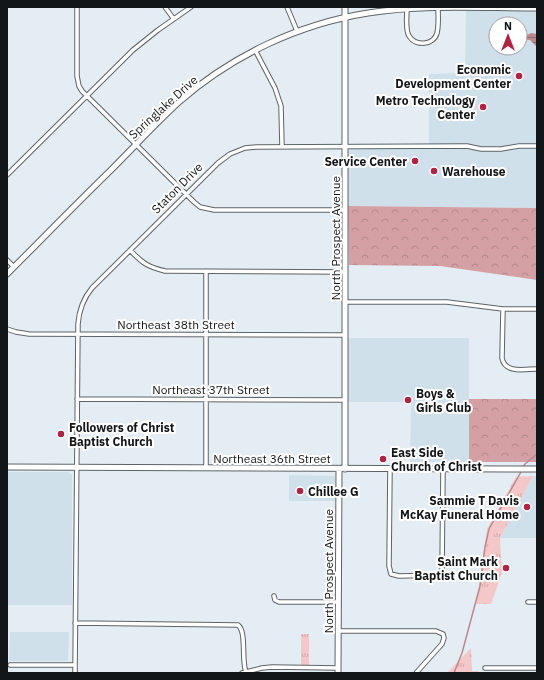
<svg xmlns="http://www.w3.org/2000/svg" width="544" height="680" font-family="'IBM Plex Sans',sans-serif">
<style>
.built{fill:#cfe0ea;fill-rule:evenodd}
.forest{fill:url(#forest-crowns)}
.park{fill:url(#park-tufts)}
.water{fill:url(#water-rules)}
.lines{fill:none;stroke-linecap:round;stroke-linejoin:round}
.stream{stroke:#bb898c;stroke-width:1.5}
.street-casing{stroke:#5c6469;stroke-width:5.5}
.secondary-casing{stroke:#5c6469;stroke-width:7}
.street{stroke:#fff;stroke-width:3.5}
.secondary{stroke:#fff;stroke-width:5}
.poi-dot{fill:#b42242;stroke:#fff;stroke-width:1.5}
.labels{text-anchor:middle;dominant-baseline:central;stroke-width:4;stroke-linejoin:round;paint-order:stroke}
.poi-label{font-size:12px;font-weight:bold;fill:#131618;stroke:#fff;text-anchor:end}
.street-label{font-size:12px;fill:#131618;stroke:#fff}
</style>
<defs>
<pattern id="forest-crowns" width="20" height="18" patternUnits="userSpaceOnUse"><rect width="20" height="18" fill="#d4a0a3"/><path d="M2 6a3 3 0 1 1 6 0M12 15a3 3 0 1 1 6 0" fill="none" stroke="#b5898c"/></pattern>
<pattern id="park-tufts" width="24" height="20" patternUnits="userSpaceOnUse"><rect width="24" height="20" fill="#f4c7c9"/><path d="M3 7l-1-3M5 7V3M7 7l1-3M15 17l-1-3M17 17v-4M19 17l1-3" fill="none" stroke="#d0aaac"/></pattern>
<pattern id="water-rules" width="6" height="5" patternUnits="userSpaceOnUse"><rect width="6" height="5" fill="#bb898c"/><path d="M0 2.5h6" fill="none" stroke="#976f71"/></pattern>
</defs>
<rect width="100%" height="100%" fill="#e4edf3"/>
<path class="built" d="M 466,7 L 537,7 L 537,208 L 348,206 L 347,156 L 349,151 L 354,149 L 429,149 L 429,74 L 465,73 ZM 496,24 L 520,24 L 520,48 L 496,48 Z
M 348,338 L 469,338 L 469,462 L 410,462 L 411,402 L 348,402 Z
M 7,472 L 68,472 L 72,475 L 72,605 L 7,605 Z
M 289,475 L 335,476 L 335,501 L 289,501 Z
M 533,476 L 537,476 L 537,538 L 500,538 Z
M 10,632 L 69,632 L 68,661 L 9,661 Z"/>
<path class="forest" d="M 348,206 L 537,208 L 537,280 L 440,266 L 349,265 Z
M 469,399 L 537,399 L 537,462 L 469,462 Z"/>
<path class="park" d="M 533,476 L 500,538 L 502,573 L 491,604 L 475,604 L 479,587 L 487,529 L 516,477 Z
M 301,634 L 309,634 L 309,666 L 301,666 Z
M 471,648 L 472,671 L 478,671 L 478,673 L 447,673 Z"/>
<path class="water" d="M 531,33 L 537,34 L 537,47 L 530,40 L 520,39 L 520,34 L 527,35 Z"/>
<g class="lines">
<path class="stream" d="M 523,467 L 525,464 L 537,454
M 454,673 L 462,653 L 480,586 L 485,547 L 489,529 L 522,470"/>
<defs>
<path id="street" d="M 77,7 L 77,76 L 79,86 L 82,91 L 194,202 L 200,207 L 214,210 L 345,210
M 165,7 L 173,18
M 287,7 L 297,31
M 407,8 C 407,17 405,29 409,36 C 416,47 434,45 437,33 C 439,25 438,15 438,7
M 255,50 L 275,88 L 281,106 L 282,146
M 7,175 L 133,50 L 158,30 L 191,7
M 130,250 C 142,263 148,267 165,271 L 345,272
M 7,260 L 14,267
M 345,302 L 447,302 L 503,309 L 537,309
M 503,309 L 502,358 C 505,374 525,369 537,369
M 7,329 L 16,332 L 29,334 L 345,335
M 77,399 L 345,400
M 206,468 L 206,271
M 390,469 L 389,566 L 391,574 L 399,576 L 442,575 L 443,469
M 274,596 L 275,600 L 279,602 L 338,602
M 528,602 L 537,602
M 75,623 L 238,625 C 247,632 241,660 246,672
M 338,631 L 436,631 L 443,634 L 444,638 L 442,644 L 416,673
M 10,665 L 75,665
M 485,668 L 537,668
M 75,673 L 78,324 C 79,310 83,299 92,288 L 218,163 L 230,154 L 245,148 L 256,147 L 467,146 L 481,149 L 501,149 L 519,146 L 537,146
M 242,673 L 262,668 L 272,667 L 338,668"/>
<path id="secondary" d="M 345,7 L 345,469
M 7,274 C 42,239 76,204 111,170 C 134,147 156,123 180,101 C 233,55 299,24 368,13 C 424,4 481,8 537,8
M 7,467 L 537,469
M 338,673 L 339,469"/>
</defs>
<use href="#street" class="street-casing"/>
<use href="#secondary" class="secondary-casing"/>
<use href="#street" class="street"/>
<use href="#secondary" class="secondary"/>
</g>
<g class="poi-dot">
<circle cx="519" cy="76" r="4"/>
<circle cx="483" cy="107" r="4"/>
<circle cx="415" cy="161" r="4"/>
<circle cx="434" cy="171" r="4"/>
<circle cx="408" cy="400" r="4"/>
<circle cx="61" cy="434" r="4"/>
<circle cx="383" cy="459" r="4"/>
<circle cx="300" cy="491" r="4"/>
<circle cx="527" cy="507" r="4"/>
<circle cx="506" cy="568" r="4"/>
</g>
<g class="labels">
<g class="poi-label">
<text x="511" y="69">Economic<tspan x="511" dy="14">Development Center</tspan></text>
<text x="475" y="100">Metro Technology<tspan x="475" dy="14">Center</tspan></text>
<text x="407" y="161">Service Center</text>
<text x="442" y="171" text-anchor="start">Warehouse</text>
<text x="416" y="393" text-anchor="start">Boys &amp;<tspan x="416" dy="14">Girls Club</tspan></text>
<text x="69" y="427" text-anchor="start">Followers of Christ<tspan x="69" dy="14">Baptist Church</tspan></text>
<text x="391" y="452" text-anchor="start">East Side<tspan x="391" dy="14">Church of Christ</tspan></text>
<text x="308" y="491" text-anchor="start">Chillee G</text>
<text x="519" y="500">Sammie T Davis<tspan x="519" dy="14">McKay Funeral Home</tspan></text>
<text x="498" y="561">Saint Mark<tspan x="498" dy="14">Baptist Church</tspan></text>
</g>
<g class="street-label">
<text transform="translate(163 107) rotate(-42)">Springlake Drive</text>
<text transform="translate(177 188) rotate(-45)">Staton Drive</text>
<text transform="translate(335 238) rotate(-90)">North Prospect Avenue</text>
<text x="176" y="324">Northeast 38th Street</text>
<text x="211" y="389">Northeast 37th Street</text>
<text x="272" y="458">Northeast 36th Street</text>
<text transform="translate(328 571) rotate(-90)">North Prospect Avenue</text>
</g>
</g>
<rect width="544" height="680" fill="none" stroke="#131618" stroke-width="16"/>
<g transform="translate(508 36)"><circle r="19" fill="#ffffff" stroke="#a1a2a3"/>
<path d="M0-3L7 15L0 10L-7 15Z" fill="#b42242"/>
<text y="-6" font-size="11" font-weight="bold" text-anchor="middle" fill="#131618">N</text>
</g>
</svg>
